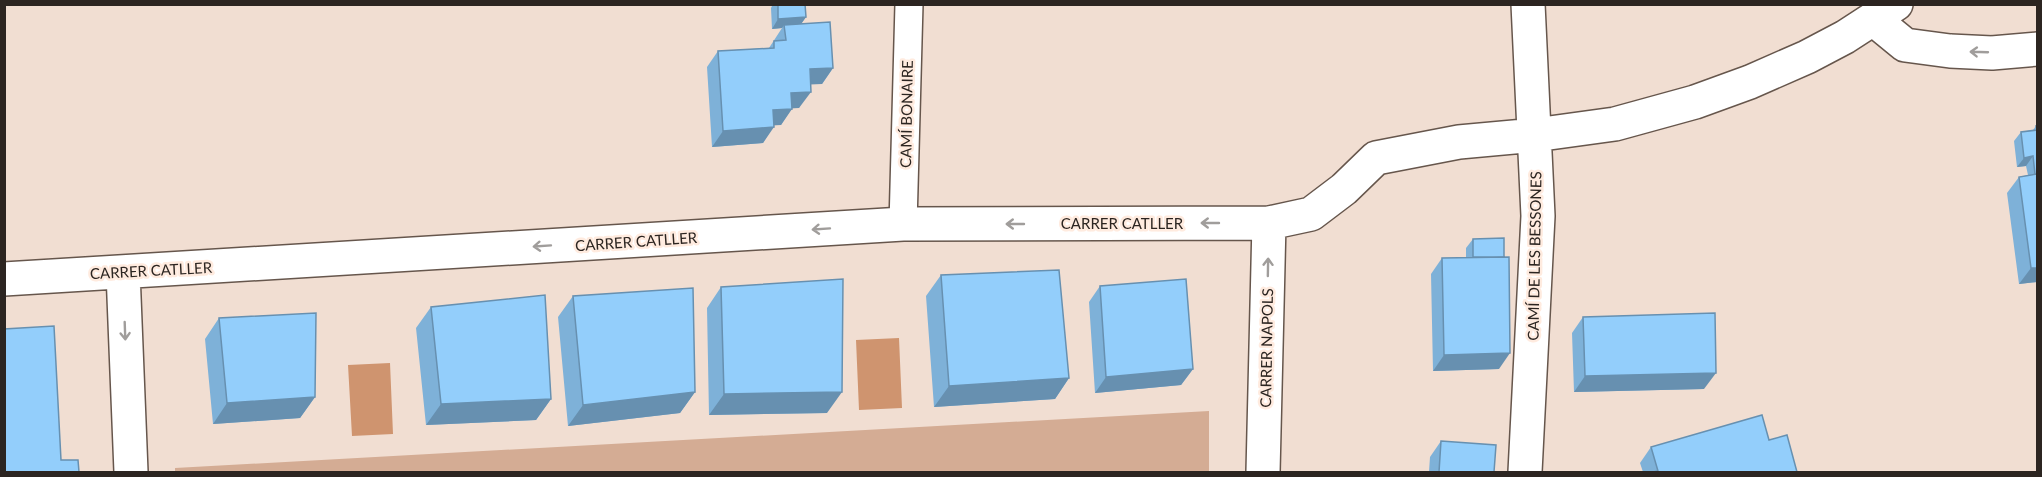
<svg xmlns="http://www.w3.org/2000/svg" width="2042" height="477" font-family="Lato,sans-serif">
<style>
.green{fill:#d4ac94}
.water{fill:#cf946f}
.lines{fill:none;stroke-linecap:round;stroke-linejoin:round}
.service-casing{stroke:#66564c;stroke-width:30}
.minor-casing{stroke:#66564c;stroke-width:36}
.service{stroke:#fff;stroke-width:27}
.minor{stroke:#fff;stroke-width:33}
.wall{fill:#7eb1d8}
.shaded-wall{fill:#6790b0}
.building{fill:#93cefb;stroke:#6790b0;stroke-width:1.5}
.oneway{stroke:#a09d9b}
.labels{text-anchor:middle;dominant-baseline:central;stroke-width:5;stroke-linejoin:round;paint-order:stroke}
.street-label{font-size:15px;fill:#2c2521;stroke:#ffebdf}
</style>
<rect width="100%" height="100%" fill="#f1ded2"/>
<path class="green" d="M 1209,411 L 1209,472 L 175,472 L 175,468 Z"/>
<path class="water" d="M 899,338 L 902,408 L 859,410 L 856,340 Z
M 390,363 L 393,434 L 352,436 L 348,365 Z"/>
<g class="lines">
<defs>
<path id="service" d="M 903,224 L 909,4"/>
<path id="minor" d="M 1877,17 L 1883,27 L 1905,45 L 1950,51 L 1992,53 L 2038,49
M 123,272 L 131,472
M 4,279 L 903,224 L 1269,223 L 1311,214 L 1344,189 L 1376,158 L 1459,142 L 1535,135 L 1615,124 L 1695,102 L 1750,82 L 1807,57 L 1845,37 L 1896,4
M 1263,472 L 1269,223
M 1525,472 L 1538,216 L 1528,4"/>
</defs>
<use href="#service" class="service-casing"/>
<use href="#minor" class="minor-casing"/>
<use href="#service" class="service"/>
<use href="#minor" class="minor"/>
</g>
<path class="wall" d="M 773,4 L 805,4 L 806,17 L 801,24 L 833,68 L 822,84 L 810,84 L 799,108 L 792,108 L 781,125 L 774,125 L 763,143 L 712,147 L 707,67 L 718,51 L 769,48 L 782,28 L 772,29 L 771,8 Z
M 2036,126 L 2037,126 L 2037,282 L 2019,284 L 2007,193 L 2019,177 L 2028,175 L 2026,166 L 2017,167 L 2014,141 L 2021,132 L 2033,130 Z
M 1473,239 L 1499,369 L 1433,371 L 1431,274 L 1442,258 L 1466,258 L 1466,248 Z
M 941,275 L 1069,378 L 1055,399 L 934,407 L 926,296 Z
M 1100,286 L 1193,369 L 1181,385 L 1095,393 L 1089,302 Z
M 721,287 L 827,413 L 709,415 L 707,308 Z
M 573,296 L 695,392 L 680,413 L 568,426 L 558,317 Z
M 431,307 L 551,399 L 536,420 L 426,425 L 416,328 Z
M 1583,317 L 1704,389 L 1574,392 L 1572,333 Z
M 219,318 L 315,397 L 300,418 L 213,424 L 205,339 Z
M 1769,440 L 1797,472 L 1643,472 L 1640,463 L 1651,447 Z
M 1441,441 L 1494,472 L 1429,472 L 1430,457 Z"/>
<path class="shaded-wall" d="M 806,17 L 799,27 L 784,25 L 782,28 L 772,29 L 778,19 Z
M 833,68 L 822,84 L 798,85 L 810,69 Z
M 811,92 L 799,108 L 780,109 L 791,93 Z
M 792,109 L 781,125 L 762,126 L 773,110 Z
M 774,127 L 763,143 L 712,147 L 723,131 Z
M 2033,156 L 2026,166 L 2017,167 L 2024,158 Z
M 2031,268 L 2037,268 L 2037,282 L 2019,284 Z
M 1510,353 L 1499,369 L 1433,371 L 1444,355 Z
M 1193,369 L 1181,385 L 1095,393 L 1106,377 Z
M 1716,373 L 1704,389 L 1574,392 L 1585,376 Z
M 1069,378 L 1055,399 L 934,407 L 949,386 Z
M 695,392 L 680,413 L 568,426 L 583,405 Z
M 842,392 L 827,413 L 709,415 L 724,394 Z
M 315,397 L 300,418 L 213,424 L 227,403 Z
M 551,399 L 536,420 L 426,425 L 441,404 Z"/>
<path class="building" d="M 778,4 L 805,4 L 806,17 L 778,19 Z
M 830,22 L 833,68 L 810,69 L 811,92 L 791,93 L 792,109 L 773,110 L 774,127 L 723,131 L 718,51 L 774,48 L 774,41 L 786,40 L 784,25 Z
M 2036,126 L 2037,126 L 2037,174 L 2035,174 L 2033,156 L 2024,158 L 2021,132 L 2037,130 Z
M 2037,174 L 2037,268 L 2031,268 L 2019,177 Z
M 1504,238 L 1504,257 L 1473,257 L 1473,239 Z
M 1509,257 L 1510,353 L 1444,355 L 1442,258 Z
M 1059,270 L 1069,378 L 949,386 L 941,275 Z
M 843,279 L 842,392 L 724,394 L 721,287 Z
M 1186,279 L 1193,369 L 1106,377 L 1100,286 Z
M 693,288 L 695,392 L 583,405 L 573,296 Z
M 545,295 L 551,399 L 441,404 L 431,307 Z
M 316,313 L 315,397 L 227,403 L 219,318 Z
M 1715,313 L 1716,373 L 1585,376 L 1583,317 Z
M 54,326 L 61,460 L 78,460 L 79,472 L 4,472 L 4,329 Z
M 1762,415 L 1769,440 L 1787,435 L 1797,472 L 1653,472 L 1658,471 L 1651,447 Z
M 1441,441 L 1496,445 L 1494,472 L 1439,472 Z"/>
<defs><path id="oneway-shaft" d="M-6 0H5M1.5-3L5.5 0L1.5 3" fill="none" stroke-width="1.6" stroke-linecap="round" stroke-linejoin="round" transform="scale(1.5)"/></defs>
<g class="oneway">
<use href="#oneway-shaft" transform="translate(1979 52) rotate(-178)"/>
<use href="#oneway-shaft" transform="translate(1210 223) rotate(180)"/>
<use href="#oneway-shaft" transform="translate(1015 224) rotate(180)"/>
<use href="#oneway-shaft" transform="translate(821 229) rotate(176)"/>
<use href="#oneway-shaft" transform="translate(542 246) rotate(176)"/>
<use href="#oneway-shaft" transform="translate(1268 267) rotate(-89)"/>
<use href="#oneway-shaft" transform="translate(125 331) rotate(88)"/>
</g>
<g class="labels">
<g class="street-label">
<text transform="translate(906 114) rotate(-89)">CAMÍ BONAIRE</text>
<text x="1122" y="223">CARRER CATLLER</text>
<text transform="translate(636 241) rotate(-4)">CARRER CATLLER</text>
<text transform="translate(1534 256) rotate(-89)">CAMÍ DE LES BESSONES</text>
<text transform="translate(151 270) rotate(-3)">CARRER CATLLER</text>
<text transform="translate(1266 348) rotate(-89)">CARRER NAPOLS</text>
</g>
</g>
<rect width="2042" height="477" fill="none" stroke="#2c2521" stroke-width="12"/>
</svg>
